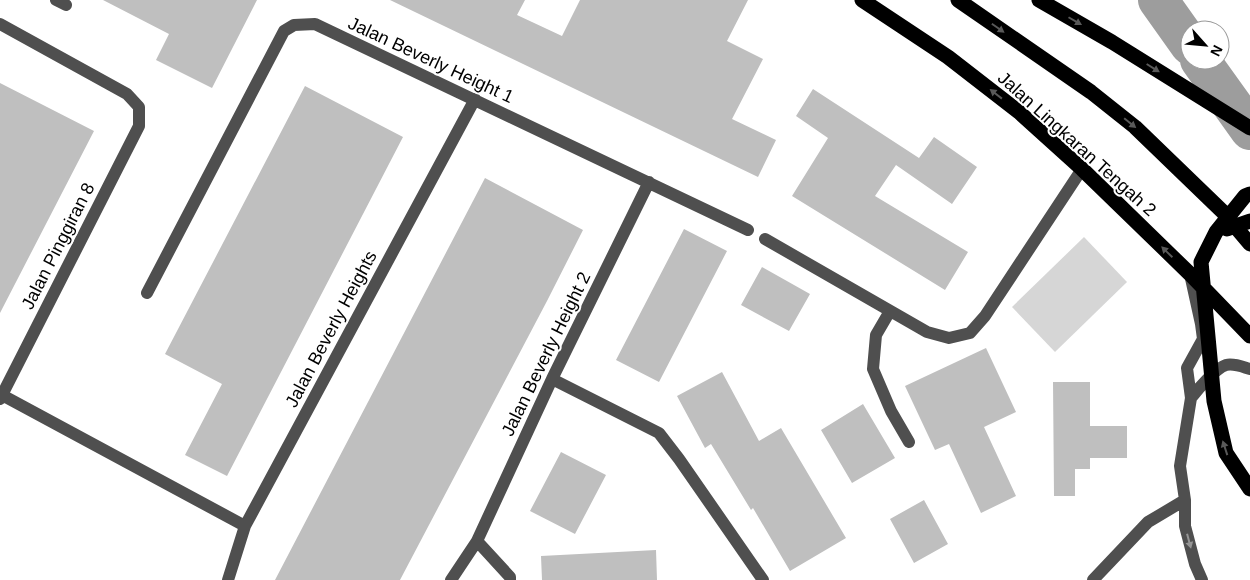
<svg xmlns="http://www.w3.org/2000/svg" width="1250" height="580" font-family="Helvetica,sans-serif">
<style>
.green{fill:#d6d6d6}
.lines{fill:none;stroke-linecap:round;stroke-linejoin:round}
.river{stroke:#9d9d9d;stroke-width:40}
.building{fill:#bfbfbf}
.minor{stroke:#4f4f4f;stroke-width:12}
.highway{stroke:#000;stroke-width:15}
.oneway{fill:#595959}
.oneway2{fill:#959595}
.labels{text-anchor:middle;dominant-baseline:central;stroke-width:4;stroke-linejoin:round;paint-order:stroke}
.street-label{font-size:18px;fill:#000;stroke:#fff}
</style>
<rect width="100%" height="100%" fill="#fff"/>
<path class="green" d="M 1084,237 L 1127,282 L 1055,352 L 1012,307 Z"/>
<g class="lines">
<path class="river" d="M 1158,0 L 1190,45
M 1200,60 L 1250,130"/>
</g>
<path class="building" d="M 103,0 L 257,0 L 212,88 L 156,60 L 169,34 Z
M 390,0 L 525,0 L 517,15 L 562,36 L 580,0 L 748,0 L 727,41 L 763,59 L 732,119 L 776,140 L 758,177 Z
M 0,83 L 94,131 L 0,313 Z
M 305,86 L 403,137 L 227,476 L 185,455 L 222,384 L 165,354 Z
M 813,89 L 919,158 L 934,137 L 977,167 L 952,204 L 896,165 L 875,196 L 968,252 L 945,290 L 792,196 L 828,138 L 796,116 Z
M 485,178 L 583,230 L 547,301 L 400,580 L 275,580 Z
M 684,229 L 727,251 L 659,382 L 616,360 Z
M 762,267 L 810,294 L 789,331 L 741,305 Z
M 986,348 L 1016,412 L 984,427 L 1016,496 L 981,513 L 949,444 L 935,450 L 905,386 Z
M 722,372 L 759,441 L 781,428 L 846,538 L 790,571 L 753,508 L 751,510 L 711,444 L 705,448 L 677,396 Z
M 1053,382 L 1090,382 L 1090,426 L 1127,426 L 1127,458 L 1090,458 L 1090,469 L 1075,469 L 1075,496 L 1054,496 Z
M 863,404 L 895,458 L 852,483 L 821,430 Z
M 561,452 L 606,475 L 575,534 L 530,511 Z
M 924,500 L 948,544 L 914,563 L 890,519 Z
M 656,550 L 657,580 L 542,580 L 541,556 Z"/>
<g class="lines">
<path class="minor" d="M 56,0 L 66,5
M 0,24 L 127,94 L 139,107 L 139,126 L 0,399
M 765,239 L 927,332 L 949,338 L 970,333 L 985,316 L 1082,169
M 147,293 L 284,31 L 294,25 L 315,24 L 748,230
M 890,311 L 876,335 L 873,369 L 891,411 L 909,442
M 552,379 L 659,433 L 679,459 L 763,580
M 2,395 L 245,526
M 1191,398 C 1198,389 1216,368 1226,365 C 1234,363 1243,367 1250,369
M 1185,500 L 1185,526 L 1195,564 L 1202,580
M 477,541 L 510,577 L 510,580
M 228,580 L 245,526 L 475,99
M 451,580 L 477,541 L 552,379 L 649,182
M 1093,580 L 1148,522 L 1185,500 L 1180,466 L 1191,398 L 1187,368 L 1203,339 L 1201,324 L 1190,274"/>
<path class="highway" d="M 862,0 L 948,57 L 1019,112 L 1082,169 L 1190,274 L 1250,336
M 958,0 L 1091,92 L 1135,127 L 1222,211 L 1250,244
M 1039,0 L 1112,42 L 1250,128
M 1250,194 L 1245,196 L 1216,232 L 1201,262 L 1214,401 L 1226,453 L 1250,489
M 1227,229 L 1250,221"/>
</g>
<defs><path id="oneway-solid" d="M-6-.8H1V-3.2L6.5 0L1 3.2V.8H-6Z" transform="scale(1.25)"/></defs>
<g class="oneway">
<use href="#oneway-solid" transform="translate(1075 21) rotate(30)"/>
<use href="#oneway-solid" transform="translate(998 28) rotate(35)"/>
<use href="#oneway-solid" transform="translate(1153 68) rotate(32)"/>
<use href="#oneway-solid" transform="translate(996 94) rotate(-142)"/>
<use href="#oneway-solid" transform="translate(1130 123) rotate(39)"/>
<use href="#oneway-solid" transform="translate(1167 252) rotate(-136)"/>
<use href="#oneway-solid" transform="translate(1225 448) rotate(-108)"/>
</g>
<use class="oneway2" href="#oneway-solid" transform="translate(1189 541) rotate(75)"/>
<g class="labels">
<g class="street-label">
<text transform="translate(431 60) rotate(25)">Jalan Beverly Height 1</text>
<text transform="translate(1077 144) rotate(42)">Jalan Lingkaran Tengah 2</text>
<text transform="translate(58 246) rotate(-63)">Jalan Pinggiran 8</text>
<text transform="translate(331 329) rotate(-62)">Jalan Beverly Heights</text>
<text transform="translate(546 354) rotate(-64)">Jalan Beverly Height 2</text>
</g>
</g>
<g transform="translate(1205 45) rotate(117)"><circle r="24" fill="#ffffff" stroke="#999999"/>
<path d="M0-4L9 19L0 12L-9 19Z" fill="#000000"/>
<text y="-8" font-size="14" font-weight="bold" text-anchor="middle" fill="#000000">N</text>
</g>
</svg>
